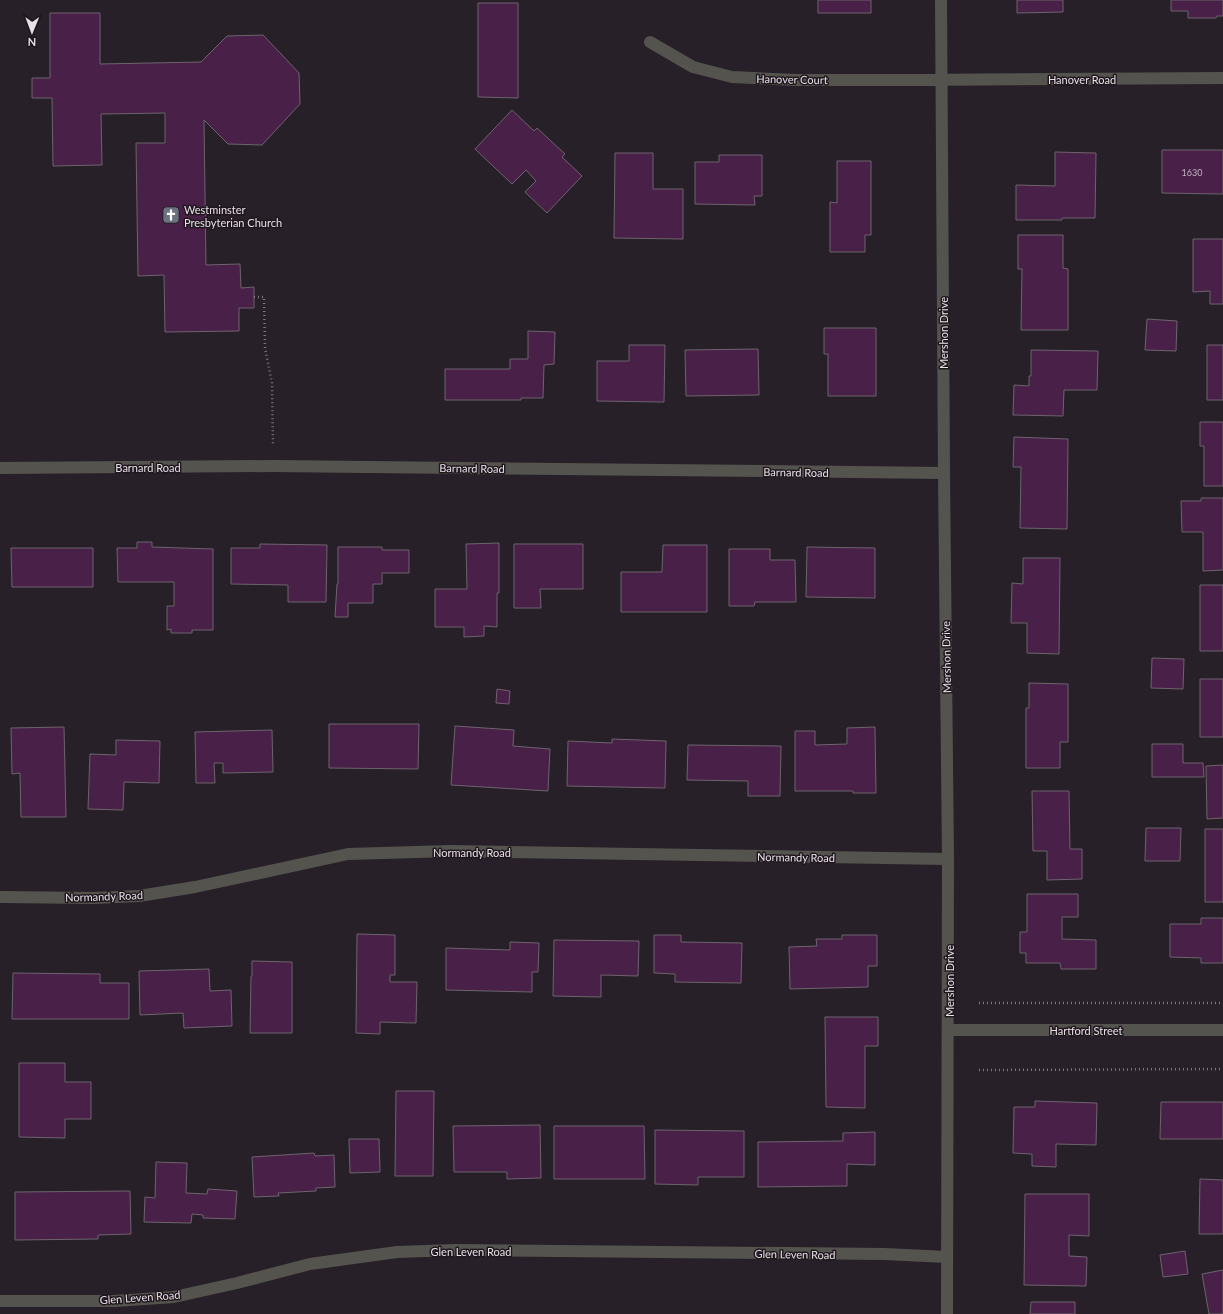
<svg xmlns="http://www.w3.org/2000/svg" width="1223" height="1314" font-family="Lato,sans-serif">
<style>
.building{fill:#492148;stroke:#6d636d}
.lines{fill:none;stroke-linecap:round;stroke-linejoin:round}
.path{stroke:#7d767c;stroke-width:2.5;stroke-dasharray:1 3;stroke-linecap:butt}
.minor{stroke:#55534e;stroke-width:12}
.labels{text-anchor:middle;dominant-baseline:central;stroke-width:3;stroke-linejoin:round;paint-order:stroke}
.number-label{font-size:9px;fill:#c0b2bf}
.street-label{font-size:11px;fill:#e8e2e7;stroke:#1f161e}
.poi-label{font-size:11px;fill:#e8e2e7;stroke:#1f161e;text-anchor:start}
</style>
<rect width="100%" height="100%" fill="#282028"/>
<path class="building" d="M 818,0 L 871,0 L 871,13 L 818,13 Z
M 1017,0 L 1063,0 L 1063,12 L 1017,13 Z
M 1171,0 L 1223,0 L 1223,16 L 1217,16 L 1216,18 L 1188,18 L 1188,11 L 1171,11 Z
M 478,3 L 518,3 L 518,98 L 478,97 Z
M 50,13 L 100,13 L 100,64 L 201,62 L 227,36 L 263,35 L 299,73 L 300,104 L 262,145 L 228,144 L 204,120 L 206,265 L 240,264 L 241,288 L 254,287 L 254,308 L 239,308 L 239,331 L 165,332 L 164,275 L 138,276 L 136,143 L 165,143 L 165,113 L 101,114 L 102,165 L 53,166 L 52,98 L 32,98 L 32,78 L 50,78 Z
M 512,110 L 534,131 L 537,128 L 565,154 L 562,157 L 582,176 L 547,213 L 525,192 L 536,181 L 526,170 L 512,184 L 475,149 Z
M 1162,150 L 1223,150 L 1223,194 L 1162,193 Z
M 1055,152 L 1096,153 L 1095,218 L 1062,218 L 1062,220 L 1016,220 L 1016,185 L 1055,186 Z
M 615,153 L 653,153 L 653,189 L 683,189 L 683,239 L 614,238 Z
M 719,155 L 762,155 L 762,196 L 754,196 L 755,205 L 695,204 L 695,162 L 719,162 Z
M 837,161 L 871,161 L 871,235 L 865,235 L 865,252 L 830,252 L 830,202 L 837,203 Z
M 1018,235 L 1063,235 L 1063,268 L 1068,269 L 1068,330 L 1021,330 L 1022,269 L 1018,269 Z
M 1193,239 L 1223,239 L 1223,304 L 1210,304 L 1210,291 L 1193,292 Z
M 1147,319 L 1177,321 L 1176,351 L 1145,350 Z
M 824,328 L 876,328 L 876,396 L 828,396 L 828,354 L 824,354 Z
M 528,331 L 555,332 L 554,364 L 544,365 L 543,398 L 521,398 L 521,400 L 445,400 L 445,369 L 510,369 L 510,359 L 528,359 Z
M 629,345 L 665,345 L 664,402 L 597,401 L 597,361 L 629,361 Z
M 1207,345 L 1223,345 L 1223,400 L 1207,400 Z
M 758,349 L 759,395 L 686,396 L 685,350 Z
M 1031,350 L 1098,351 L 1097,390 L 1064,390 L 1063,416 L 1013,415 L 1014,385 L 1029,386 L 1029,376 L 1031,376 Z
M 1200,422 L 1223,422 L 1223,486 L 1204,486 L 1204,446 L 1200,446 Z
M 1014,437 L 1068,439 L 1067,529 L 1020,528 L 1021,467 L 1013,467 Z
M 1201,498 L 1223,498 L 1223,570 L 1203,571 L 1203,532 L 1182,532 L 1181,501 L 1201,501 Z
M 137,542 L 152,542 L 152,547 L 213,549 L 213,630 L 192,630 L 192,633 L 171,633 L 171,629 L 167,630 L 167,606 L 174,606 L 174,582 L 118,582 L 117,548 L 137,548 Z
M 499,543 L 499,593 L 497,593 L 497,627 L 484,626 L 484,636 L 464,637 L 464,627 L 435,627 L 435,589 L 467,589 L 466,544 Z
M 260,544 L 327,545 L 326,602 L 288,602 L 288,585 L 231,584 L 231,548 L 260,548 Z
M 514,544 L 583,544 L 583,589 L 540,589 L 541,608 L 514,608 Z
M 663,545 L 707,545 L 707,612 L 621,612 L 621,572 L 662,572 Z
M 338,547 L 382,547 L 382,550 L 409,550 L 409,573 L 382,573 L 382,584 L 373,584 L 373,603 L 348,603 L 348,617 L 335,617 L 337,584 L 338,584 Z
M 807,547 L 875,548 L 875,598 L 806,597 Z
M 11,548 L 93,548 L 93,587 L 12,587 Z
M 729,549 L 770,549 L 770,560 L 795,560 L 796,602 L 755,602 L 754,606 L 729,606 Z
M 1023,558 L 1060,558 L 1059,654 L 1027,653 L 1027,623 L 1011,623 L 1012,583 L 1023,584 Z
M 1200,585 L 1223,585 L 1223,651 L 1200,651 Z
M 1152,658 L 1184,659 L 1183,689 L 1151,688 Z
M 1200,679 L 1223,679 L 1223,737 L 1200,737 Z
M 1029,683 L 1068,684 L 1068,742 L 1060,742 L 1060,768 L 1026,768 L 1026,708 L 1029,708 Z
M 497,689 L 510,691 L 509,704 L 496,703 Z
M 329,724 L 419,724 L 418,769 L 329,768 Z
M 455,726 L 514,730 L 513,746 L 550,749 L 548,791 L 451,785 Z
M 64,727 L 66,817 L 21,817 L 20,773 L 12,774 L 11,728 Z
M 875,727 L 876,793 L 853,793 L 853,791 L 795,791 L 795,731 L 815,731 L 815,745 L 847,744 L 847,728 Z
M 272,730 L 273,772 L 223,773 L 223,763 L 214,763 L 215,783 L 196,783 L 195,732 Z
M 612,739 L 666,741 L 665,788 L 567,786 L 568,741 L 612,743 Z
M 116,740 L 160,741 L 159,783 L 124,782 L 123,810 L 88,809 L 90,754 L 116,755 Z
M 1152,744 L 1183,744 L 1183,763 L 1203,763 L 1204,777 L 1152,777 Z
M 688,745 L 781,746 L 780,796 L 748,796 L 748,781 L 687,780 Z
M 1223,765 L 1223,818 L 1207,819 L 1206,766 Z
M 1032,791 L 1069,791 L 1070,849 L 1082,849 L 1082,879 L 1047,880 L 1047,851 L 1033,851 Z
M 1146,828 L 1181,828 L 1180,861 L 1145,861 Z
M 1205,829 L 1223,829 L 1223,902 L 1205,902 Z
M 1027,894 L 1078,894 L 1078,917 L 1062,917 L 1062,939 L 1096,940 L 1096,969 L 1061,969 L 1060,963 L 1026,963 L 1026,953 L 1020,953 L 1020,932 L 1027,932 Z
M 1201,918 L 1223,918 L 1223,963 L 1201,963 L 1201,958 L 1170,957 L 1170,924 L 1201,924 Z
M 357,934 L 395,935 L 395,975 L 390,975 L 390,982 L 417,982 L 416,1023 L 380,1022 L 380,1034 L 356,1033 Z
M 654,935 L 681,935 L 681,942 L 742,943 L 741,983 L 675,982 L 675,974 L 654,973 Z
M 842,935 L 877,935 L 877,966 L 868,966 L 868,987 L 790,989 L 789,947 L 817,946 L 816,939 L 842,939 Z
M 554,940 L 639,941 L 638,976 L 601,975 L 601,997 L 553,996 Z
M 510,942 L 539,943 L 538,972 L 532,972 L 532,992 L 446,990 L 446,948 L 510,950 Z
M 252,961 L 292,962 L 292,1033 L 250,1033 L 251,976 L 252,976 Z
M 209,969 L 210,991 L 231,990 L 232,1026 L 184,1028 L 183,1013 L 140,1015 L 139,971 Z
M 13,973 L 100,974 L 100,983 L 129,983 L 129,1019 L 12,1019 Z
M 825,1017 L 878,1017 L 878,1046 L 865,1046 L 865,1108 L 826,1107 Z
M 19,1063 L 65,1063 L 65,1082 L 91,1082 L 91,1119 L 65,1119 L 65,1138 L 19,1137 Z
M 396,1091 L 434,1091 L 433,1176 L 395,1176 Z
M 1035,1101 L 1097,1103 L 1096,1145 L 1056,1144 L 1056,1167 L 1032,1166 L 1032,1154 L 1013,1153 L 1014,1107 L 1035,1107 Z
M 1161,1102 L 1223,1102 L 1223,1139 L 1160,1139 Z
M 540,1125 L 541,1178 L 507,1179 L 507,1172 L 454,1172 L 453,1126 Z
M 554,1126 L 644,1126 L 645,1179 L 554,1179 Z
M 655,1130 L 744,1131 L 744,1177 L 698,1177 L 698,1185 L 655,1184 Z
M 875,1132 L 875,1165 L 847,1164 L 847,1186 L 758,1187 L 758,1142 L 843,1141 L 843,1133 Z
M 349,1139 L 379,1139 L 380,1172 L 350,1173 Z
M 314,1153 L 315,1156 L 334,1155 L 335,1187 L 316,1188 L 316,1191 L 278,1193 L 279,1196 L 254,1197 L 252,1157 Z
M 156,1162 L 187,1163 L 186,1193 L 207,1194 L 208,1189 L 237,1191 L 235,1219 L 203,1218 L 203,1215 L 192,1214 L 191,1223 L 144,1222 L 145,1197 L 155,1198 Z
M 1200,1179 L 1223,1180 L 1223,1234 L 1199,1234 Z
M 130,1191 L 131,1234 L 98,1235 L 98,1239 L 15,1240 L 15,1192 Z
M 1025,1194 L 1089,1194 L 1089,1236 L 1069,1235 L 1069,1256 L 1087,1257 L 1086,1286 L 1024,1285 Z
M 1185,1251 L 1188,1274 L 1163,1277 L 1160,1255 Z
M 1223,1270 L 1223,1314 L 1209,1314 L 1202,1274 Z
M 1031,1302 L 1075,1302 L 1075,1314 L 1030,1314 Z"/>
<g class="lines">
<path class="path" d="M 254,297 L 264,297 L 265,348 L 272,383 L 273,445
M 979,1003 L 1223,1003
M 979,1070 L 1223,1069"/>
<path class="minor" d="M 941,0 L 944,473 L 948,859 L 947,1314
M 650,42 L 693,67 L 732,77 L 796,80 L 912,80 L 1223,78
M 0,468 L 273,466 L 944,473
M 0,897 L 94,898 L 139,896 L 195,887 L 348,854 L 451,851 L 948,859
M 949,1030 L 1223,1030
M 0,1301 L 115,1301 L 174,1297 L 237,1283 L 310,1264 L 397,1252 L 454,1250 L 884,1254 L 947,1257"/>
</g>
<defs>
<symbol id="church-square" viewBox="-11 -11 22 22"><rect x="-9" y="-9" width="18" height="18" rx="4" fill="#6b7280" stroke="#1f161e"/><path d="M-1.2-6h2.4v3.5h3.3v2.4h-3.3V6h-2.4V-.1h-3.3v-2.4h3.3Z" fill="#fff"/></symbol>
</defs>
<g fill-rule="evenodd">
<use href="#church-square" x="161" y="205" width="20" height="20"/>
</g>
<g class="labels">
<g class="number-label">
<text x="1192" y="172">1630</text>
</g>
<g class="street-label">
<text transform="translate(792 79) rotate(1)">Hanover Court</text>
<text x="1082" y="79">Hanover Road</text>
<text transform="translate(943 333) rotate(-90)">Mershon Drive</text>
<text x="148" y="467">Barnard Road</text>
<text transform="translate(472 468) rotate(1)">Barnard Road</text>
<text transform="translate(796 472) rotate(1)">Barnard Road</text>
<text transform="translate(946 657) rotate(-91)">Mershon Drive</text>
<text x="472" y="852">Normandy Road</text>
<text transform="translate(796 857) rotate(1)">Normandy Road</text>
<text transform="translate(104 896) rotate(-2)">Normandy Road</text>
<text transform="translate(949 981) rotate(-90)">Mershon Drive</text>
<text x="1086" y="1030">Hartford Street</text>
<text x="471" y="1251">Glen Leven Road</text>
<text transform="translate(795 1254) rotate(1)">Glen Leven Road</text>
<text transform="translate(140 1297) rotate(-4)">Glen Leven Road</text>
</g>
<g class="poi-label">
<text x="184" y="209">Westminster<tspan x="184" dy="13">Presbyterian Church</tspan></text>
</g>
</g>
<g transform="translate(32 32) rotate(181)" stroke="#1f161e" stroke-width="3" paint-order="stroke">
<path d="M0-3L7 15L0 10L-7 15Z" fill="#e8e2e7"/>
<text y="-6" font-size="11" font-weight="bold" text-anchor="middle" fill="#e8e2e7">N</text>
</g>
</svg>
